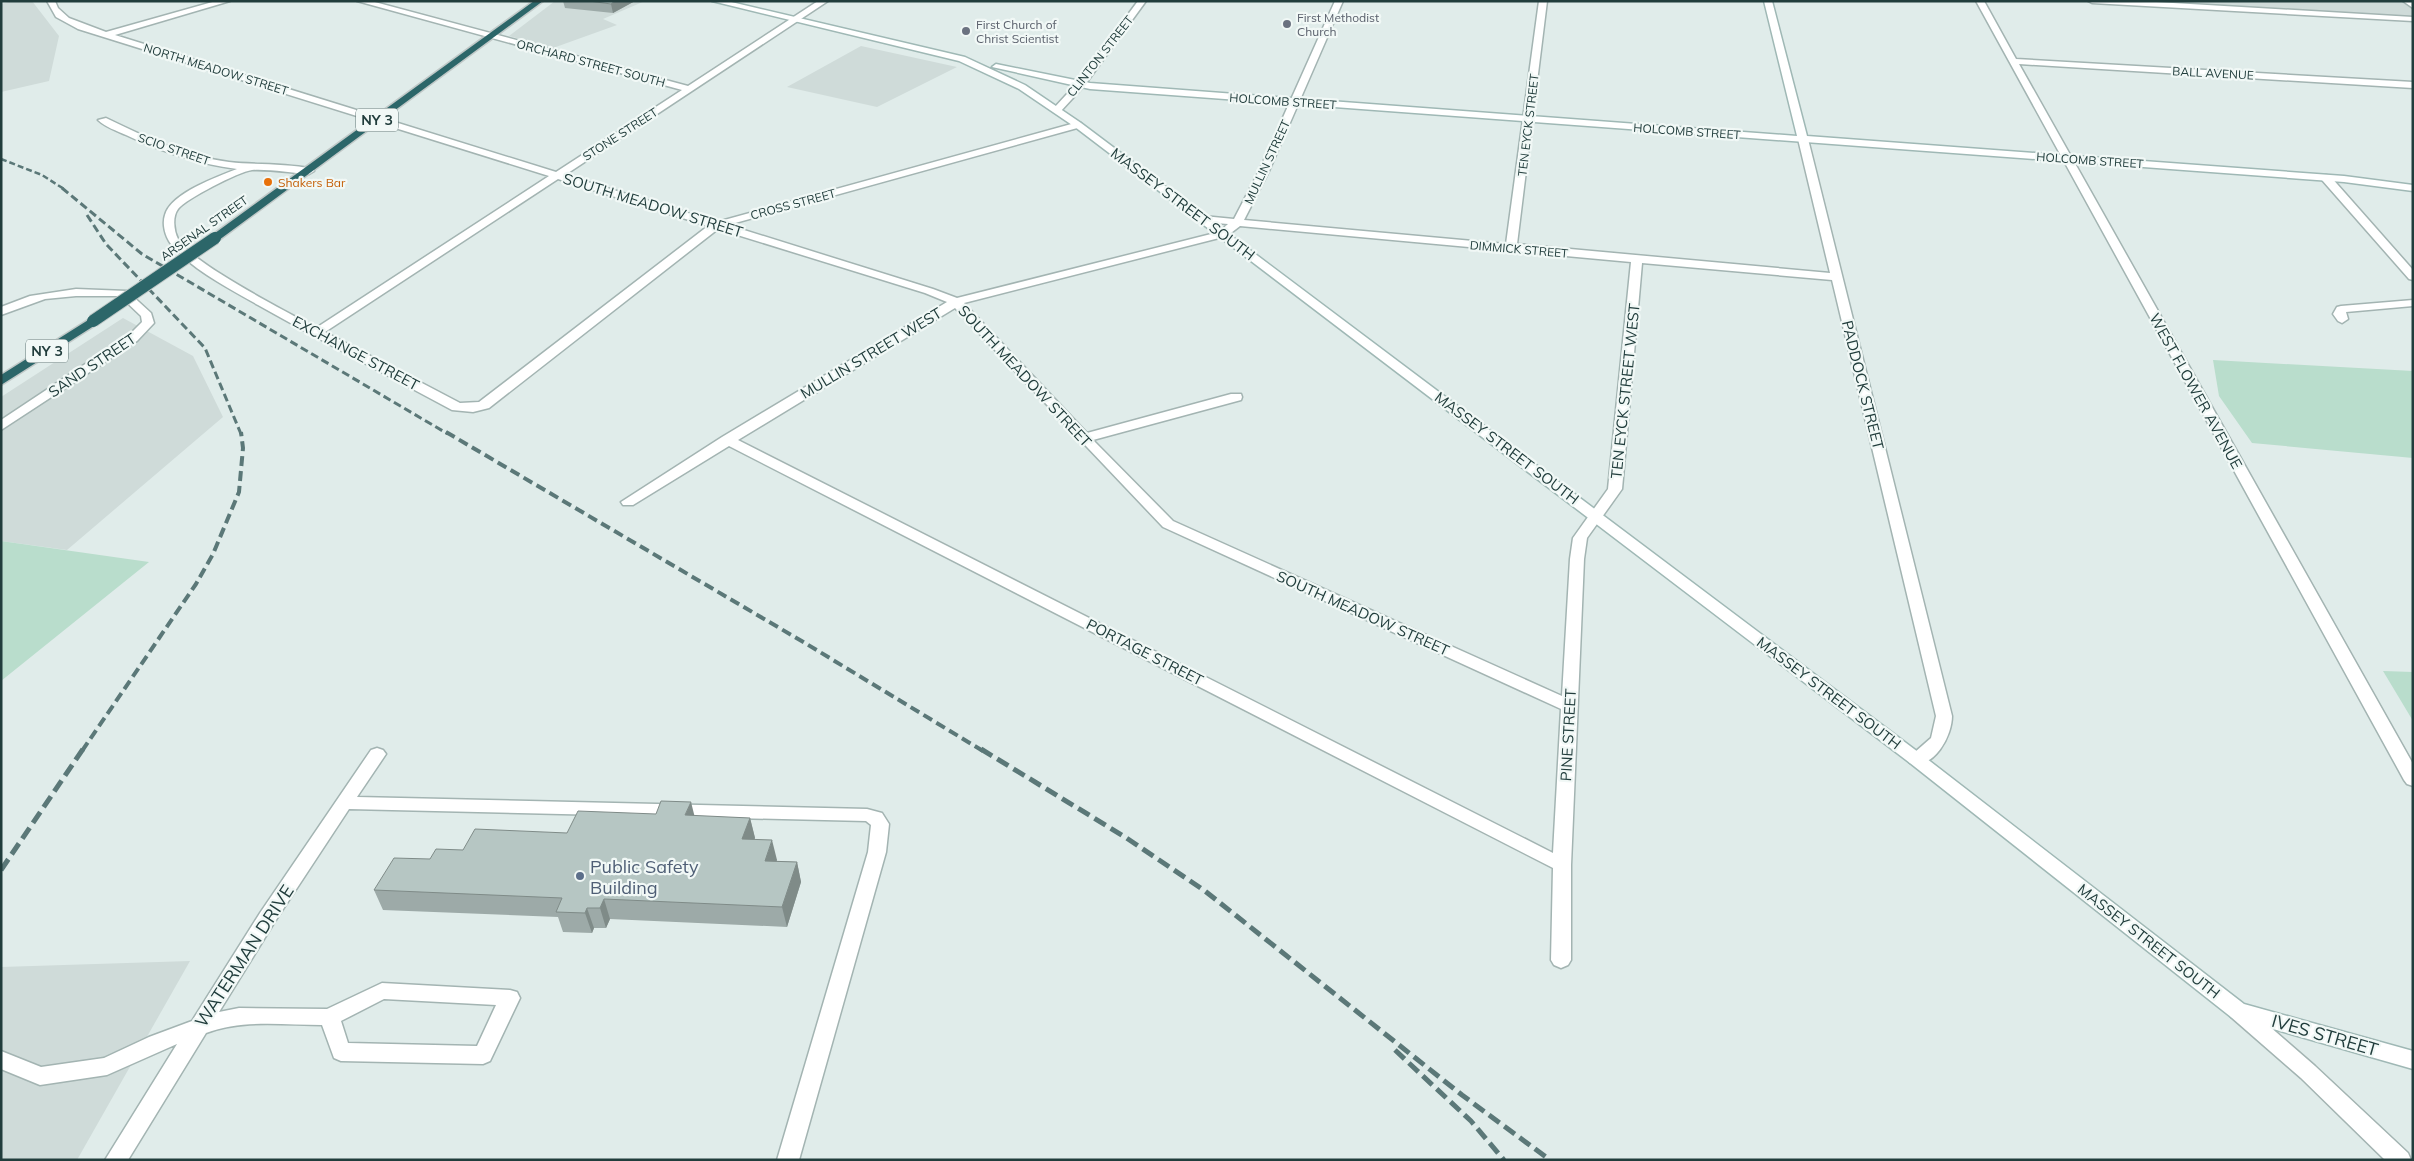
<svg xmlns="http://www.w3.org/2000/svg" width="2414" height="1161" font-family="Mulish,sans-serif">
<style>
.built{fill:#cfdbd9}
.green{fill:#b9ddcc}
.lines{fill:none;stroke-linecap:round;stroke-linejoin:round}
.street-casing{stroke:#a3b4b2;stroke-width:3}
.secondary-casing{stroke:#9fb8b5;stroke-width:3}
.highway-casing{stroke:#c1c9c8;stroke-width:3}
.street{fill:#fff;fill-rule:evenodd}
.secondary{fill:#fff;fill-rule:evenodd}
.highway{fill:#2c6669;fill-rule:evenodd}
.rail-far3{stroke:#5b7878;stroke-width:2.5;stroke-dasharray:6 3;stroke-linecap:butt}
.rail-far2{stroke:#5b7878;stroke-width:3;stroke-dasharray:8 4;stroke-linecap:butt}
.rail-far1{stroke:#5b7878;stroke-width:4;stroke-dasharray:10 5;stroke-linecap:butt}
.rail{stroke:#5b7878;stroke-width:5;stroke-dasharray:13 6;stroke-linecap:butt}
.highway-bridge-casing{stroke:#c1c9c8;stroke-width:14;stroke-linecap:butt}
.highway-bridge{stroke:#2c6669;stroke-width:12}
.wall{fill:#9daaa8}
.shaded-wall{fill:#7f8b88}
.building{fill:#b6c6c3;stroke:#7f8b88}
.worship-dot{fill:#6b7280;stroke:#f1f8f6;stroke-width:2}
.food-dot{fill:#e8710a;stroke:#f1f8f6;stroke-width:2}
.service-dot{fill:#5c6f8a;stroke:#f1f8f6;stroke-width:2}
.labels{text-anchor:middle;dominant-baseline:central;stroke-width:4.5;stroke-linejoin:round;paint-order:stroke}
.far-worship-label{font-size:12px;fill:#5b616d;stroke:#f1f8f6;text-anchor:start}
.far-street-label{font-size:12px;fill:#213d3c;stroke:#f1f8f6}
.far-food-label{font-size:12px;fill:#c56008;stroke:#f1f8f6;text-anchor:start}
.shield{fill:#f1f8f6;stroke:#5f7574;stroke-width:1}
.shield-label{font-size:14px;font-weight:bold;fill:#213d3c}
.street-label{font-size:15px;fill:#213d3c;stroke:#f1f8f6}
.near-service-label{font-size:18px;fill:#4e5e75;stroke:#f1f8f6;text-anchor:start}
.near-street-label{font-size:18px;fill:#213d3c;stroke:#f1f8f6}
</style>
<rect width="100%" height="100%" fill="#e0ecea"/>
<path class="built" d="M 13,1 L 32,1 L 59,36 L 49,81 L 1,92 L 1,4 Z
M 555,1 L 645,1 L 603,19 L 617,25 L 553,48 L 509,36 Z
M 2179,1 L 2413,1 L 2413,18 L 2182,5 Z
M 861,46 L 957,67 L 877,107 L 787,87 Z
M 123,318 L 193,356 L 223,417 L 67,550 L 1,541 L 1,397 Z
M 190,961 L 77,1160 L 1,1160 L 1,967 Z"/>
<path class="green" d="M 2213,360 L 2413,371 L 2413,458 L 2252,443 L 2219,396 Z
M 1,541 L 149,562 L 1,681 Z
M 2383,671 L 2413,672 L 2413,721 Z"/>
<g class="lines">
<defs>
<path id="street" d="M 47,1 L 55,1 L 58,8 L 69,18 L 106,32 L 216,1 L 230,1 L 115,35 L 556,172 L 682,90 L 357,1 L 371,1 L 688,86 L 818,1 L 828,1 L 565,175 L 717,222 L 1075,123 L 1081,123 L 1081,127 L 728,225 L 933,289 L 957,298 L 1219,232 L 1228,224 L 1203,222 L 1198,219 L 1203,216 L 1234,219 L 1259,171 L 1335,1 L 1343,1 L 1269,171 L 1244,220 L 1506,244 L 1539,1 L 1547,1 L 1517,244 L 1830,273 L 1798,139 L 1803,136 L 1808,139 L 1952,716 C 1952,736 1934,770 1910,763 L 1907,759 L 1931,738 L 1936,716 L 1832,280 L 1642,263 L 1622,489 L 1587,538 L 1584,559 L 1571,865 L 1571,960 L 1568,965 L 1561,968 L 1554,965 L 1551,960 L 1553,868 L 729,446 L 633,505 L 623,505 L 621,502 L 722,437 L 947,302 L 925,293 L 718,229 L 489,408 L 473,412 L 452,410 C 387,375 322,341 258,305 C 229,288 193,271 171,244 C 165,236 162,224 165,215 C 171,193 217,177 237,169 C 198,164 162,152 126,135 C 117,131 105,127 98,120 L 106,118 C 145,137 185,156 229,162 C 255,165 287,163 313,169 L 314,171 L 309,174 C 291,173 270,169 252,170 C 238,172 186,199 178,209 C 172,217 174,231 178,239 C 194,265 286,311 316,328 L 549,176 L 78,29 L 56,17 ZM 558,179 L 708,226 L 479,402 L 460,403 L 325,332 ZM 1240,226 L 1631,262 L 1608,489 L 1573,538 L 1570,559 L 1562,696 L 1173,521 L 1093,440 L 1241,400 L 1242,397 L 1241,394 L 1231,394 L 1087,433 L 964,303 L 1227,236 ZM 955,308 L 1163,527 L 1561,709 L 1553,853 L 738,440 Z
M 1138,1 L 1146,1 L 1084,86 L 1060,112 L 1054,112 L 1054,108 L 1078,82 Z
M 1976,1 L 1984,1 L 2016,59 L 2413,82 L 2413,88 L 2019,64 L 2413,764 L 2413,786 L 2407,784 L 2404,780 Z
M 2088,1 L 2139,1 L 2413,17 L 2413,21 L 2092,3 Z
M 2403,1 L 2412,1 L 2413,8 Z
M 2326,175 L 2330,176 L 2413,270 L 2413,280 L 2409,279 L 2322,180 L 2322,176 Z
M 76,289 L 127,291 L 151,313 L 154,323 L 137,341 L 1,430 L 1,420 L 129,335 L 142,322 L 141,316 L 120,296 L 76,296 L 45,299 L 1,315 L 1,307 L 30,296 Z
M 2413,300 L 2413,306 L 2346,312 L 2348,319 L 2342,323 L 2338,321 L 2333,314 L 2337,307 L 2341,306 Z
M 377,748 L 383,750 L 386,754 L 357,797 L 867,809 L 882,813 L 889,824 L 886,852 L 799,1160 L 777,1160 L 868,852 L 871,825 L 866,821 L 349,809 L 274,923 L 219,1012 L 239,1008 L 327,1009 L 382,983 L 510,990 L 517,992 L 520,998 L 490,1061 L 483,1064 L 341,1061 L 334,1058 L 322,1025 C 284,1025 242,1019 206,1033 L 128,1160 L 105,1160 L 177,1044 L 107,1075 L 40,1085 L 1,1069 L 1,1051 L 41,1067 L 104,1058 L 149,1037 L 192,1021 L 260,913 L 371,750 ZM 384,999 L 496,1005 L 477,1046 L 348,1043 L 341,1021 Z
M 2238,1003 L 2245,1005 L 2315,1066 L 2408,1153 L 2411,1160 L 2385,1160 L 2301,1078 L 2231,1017 L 2228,1011 L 2231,1005 Z"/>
<path id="secondary" d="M 712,1 L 727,1 L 965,57 L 1025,85 L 1081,123 L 1922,755 L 2244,1004 L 2413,1051 L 2413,1069 L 2231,1017 L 1910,763 L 1075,127 L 1019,89 L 959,61 Z
M 1764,1 L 1772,1 L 1807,136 L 2344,176 L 2413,185 L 2413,191 L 2344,182 L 1090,89 L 992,67 L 996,64 L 1090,83 L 1797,136 Z"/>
<path id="highway" d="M 534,1 L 543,1 L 219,240 L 211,240 L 211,236 Z
M 93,317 L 99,321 L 97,324 L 1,385 L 1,375 Z"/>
</defs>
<use href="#street" class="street-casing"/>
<use href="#secondary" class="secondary-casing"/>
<use href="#highway" class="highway-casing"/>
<use href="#street" class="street"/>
<use href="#secondary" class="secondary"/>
<use href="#highway" class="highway"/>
<path class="rail-far3" d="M 1,159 L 42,175 L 64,189"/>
<path class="rail-far2" d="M 62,188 L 142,254 L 448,434
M 87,215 L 106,244 L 205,348 L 241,434"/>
<path class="rail-far1" d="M 446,432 L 805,643 L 983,751
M 82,751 L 196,584 L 213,554 L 239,492 L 243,448 L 241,432"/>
<path class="rail" d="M 981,749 L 1125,837 L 1205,891 L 1462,1095 L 1550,1160
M 1,870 L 83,749
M 1395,1050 L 1471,1121 L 1504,1160"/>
<defs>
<path id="highway-bridge" d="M 93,321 L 215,238"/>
</defs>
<use href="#highway-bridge" class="highway-bridge-casing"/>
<use href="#highway-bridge" class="highway-bridge"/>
</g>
<path class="wall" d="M 563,1 L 635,1 L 613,13 L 565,8 Z
M 695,816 L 750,818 L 755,838 L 754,839 L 777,860 L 776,861 L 797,862 L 801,882 L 787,927 L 610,919 L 606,928 L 594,928 L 592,933 L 563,932 L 558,917 L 383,910 L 374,890 L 430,859 L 463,850 L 567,833 Z"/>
<path class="shaded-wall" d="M 615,1 L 635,1 L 613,13 L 611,4 Z
M 691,802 L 696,822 L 685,815 Z
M 750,818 L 755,838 L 747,859 L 742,839 Z
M 772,840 L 777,860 L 769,881 L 765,861 Z
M 797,862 L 801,882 L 787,927 L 782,907 Z
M 604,899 L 610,919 L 606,928 L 600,908 Z
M 587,908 L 594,928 L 592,933 L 585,913 Z"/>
<path class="building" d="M 589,1 L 615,1 L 611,4 Z
M 661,801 L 691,802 L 685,815 L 750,818 L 742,839 L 772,840 L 765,861 L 797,862 L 782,907 L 604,899 L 600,908 L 587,908 L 585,913 L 556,912 L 562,898 L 374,890 L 394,858 L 430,859 L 436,849 L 463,850 L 475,829 L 567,833 L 578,811 L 656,814 Z"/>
<g class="worship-dot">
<circle cx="1287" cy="24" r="5"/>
<circle cx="966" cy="31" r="5"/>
</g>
<circle class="food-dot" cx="268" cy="182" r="5"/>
<circle class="service-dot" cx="580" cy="876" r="5"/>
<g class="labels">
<g class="far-worship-label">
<text x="1297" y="17">First Methodist<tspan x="1297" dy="14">Church</tspan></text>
<text x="976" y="24">First Church of<tspan x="976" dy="14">Christ Scientist</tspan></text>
</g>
<g class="far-street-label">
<text transform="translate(1100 56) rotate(-52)">CLINTON STREET</text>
<text transform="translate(591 63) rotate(15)">ORCHARD STREET SOUTH</text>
<text transform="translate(216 69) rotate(17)">NORTH MEADOW STREET</text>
<text transform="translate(2213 73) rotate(3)">BALL AVENUE</text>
<text transform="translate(1283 101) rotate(4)">HOLCOMB STREET</text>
<text transform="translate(1528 125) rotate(-83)">TEN EYCK STREET</text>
<text transform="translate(1687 131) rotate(4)">HOLCOMB STREET</text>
<text transform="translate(620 134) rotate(-33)">STONE STREET</text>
<text transform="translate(174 149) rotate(19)">SCIO STREET</text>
<text transform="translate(2090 160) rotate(4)">HOLCOMB STREET</text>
<text transform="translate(1267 162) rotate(-65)">MULLIN STREET</text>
<text transform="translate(793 204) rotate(-15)">CROSS STREET</text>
<text transform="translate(204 228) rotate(-35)">ARSENAL STREET</text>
<text transform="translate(1519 249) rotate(5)">DIMMICK STREET</text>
</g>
<g class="far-food-label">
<text x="278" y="182">Shakers Bar</text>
</g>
<g class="shield">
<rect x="356" y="108.5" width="42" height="23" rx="4"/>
<rect x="26" y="339.5" width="42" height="23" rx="4"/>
</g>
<g class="shield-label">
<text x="377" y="120">NY 3</text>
<text x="47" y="351">NY 3</text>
</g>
<g class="street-label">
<text transform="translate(1183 204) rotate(37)">MASSEY STREET SOUTH</text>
<text transform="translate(653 205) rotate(17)">SOUTH MEADOW STREET</text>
<text transform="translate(356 353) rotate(28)">EXCHANGE STREET</text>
<text transform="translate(871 353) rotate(-31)">MULLIN STREET WEST</text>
<text transform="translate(92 365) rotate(-34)">SAND STREET</text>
<text transform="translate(1025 376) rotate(47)">SOUTH MEADOW STREET</text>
<text transform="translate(1863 385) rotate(76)">PADDOCK STREET</text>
<text transform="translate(1625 391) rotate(-84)">TEN EYCK STREET WEST</text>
<text transform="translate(2196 391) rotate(61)">WEST FLOWER AVENUE</text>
<text transform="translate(1507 448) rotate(37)">MASSEY STREET SOUTH</text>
<text transform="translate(1363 613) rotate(24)">SOUTH MEADOW STREET</text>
<text transform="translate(1145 652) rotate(27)">PORTAGE STREET</text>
<text transform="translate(1829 693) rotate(37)">MASSEY STREET SOUTH</text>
<text transform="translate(1568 735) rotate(-87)">PINE STREET</text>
<text transform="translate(2149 941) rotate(38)">MASSEY STREET SOUTH</text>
</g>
<g class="near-service-label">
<text x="590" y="866">Public Safety<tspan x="590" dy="21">Building</tspan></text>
</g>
<g class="near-street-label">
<text transform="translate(244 956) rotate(-57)">WATERMAN DRIVE</text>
<text transform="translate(2325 1035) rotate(16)">IVES STREET</text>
</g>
</g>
<rect width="2414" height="1161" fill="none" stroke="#213d3c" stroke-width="5"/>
</svg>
